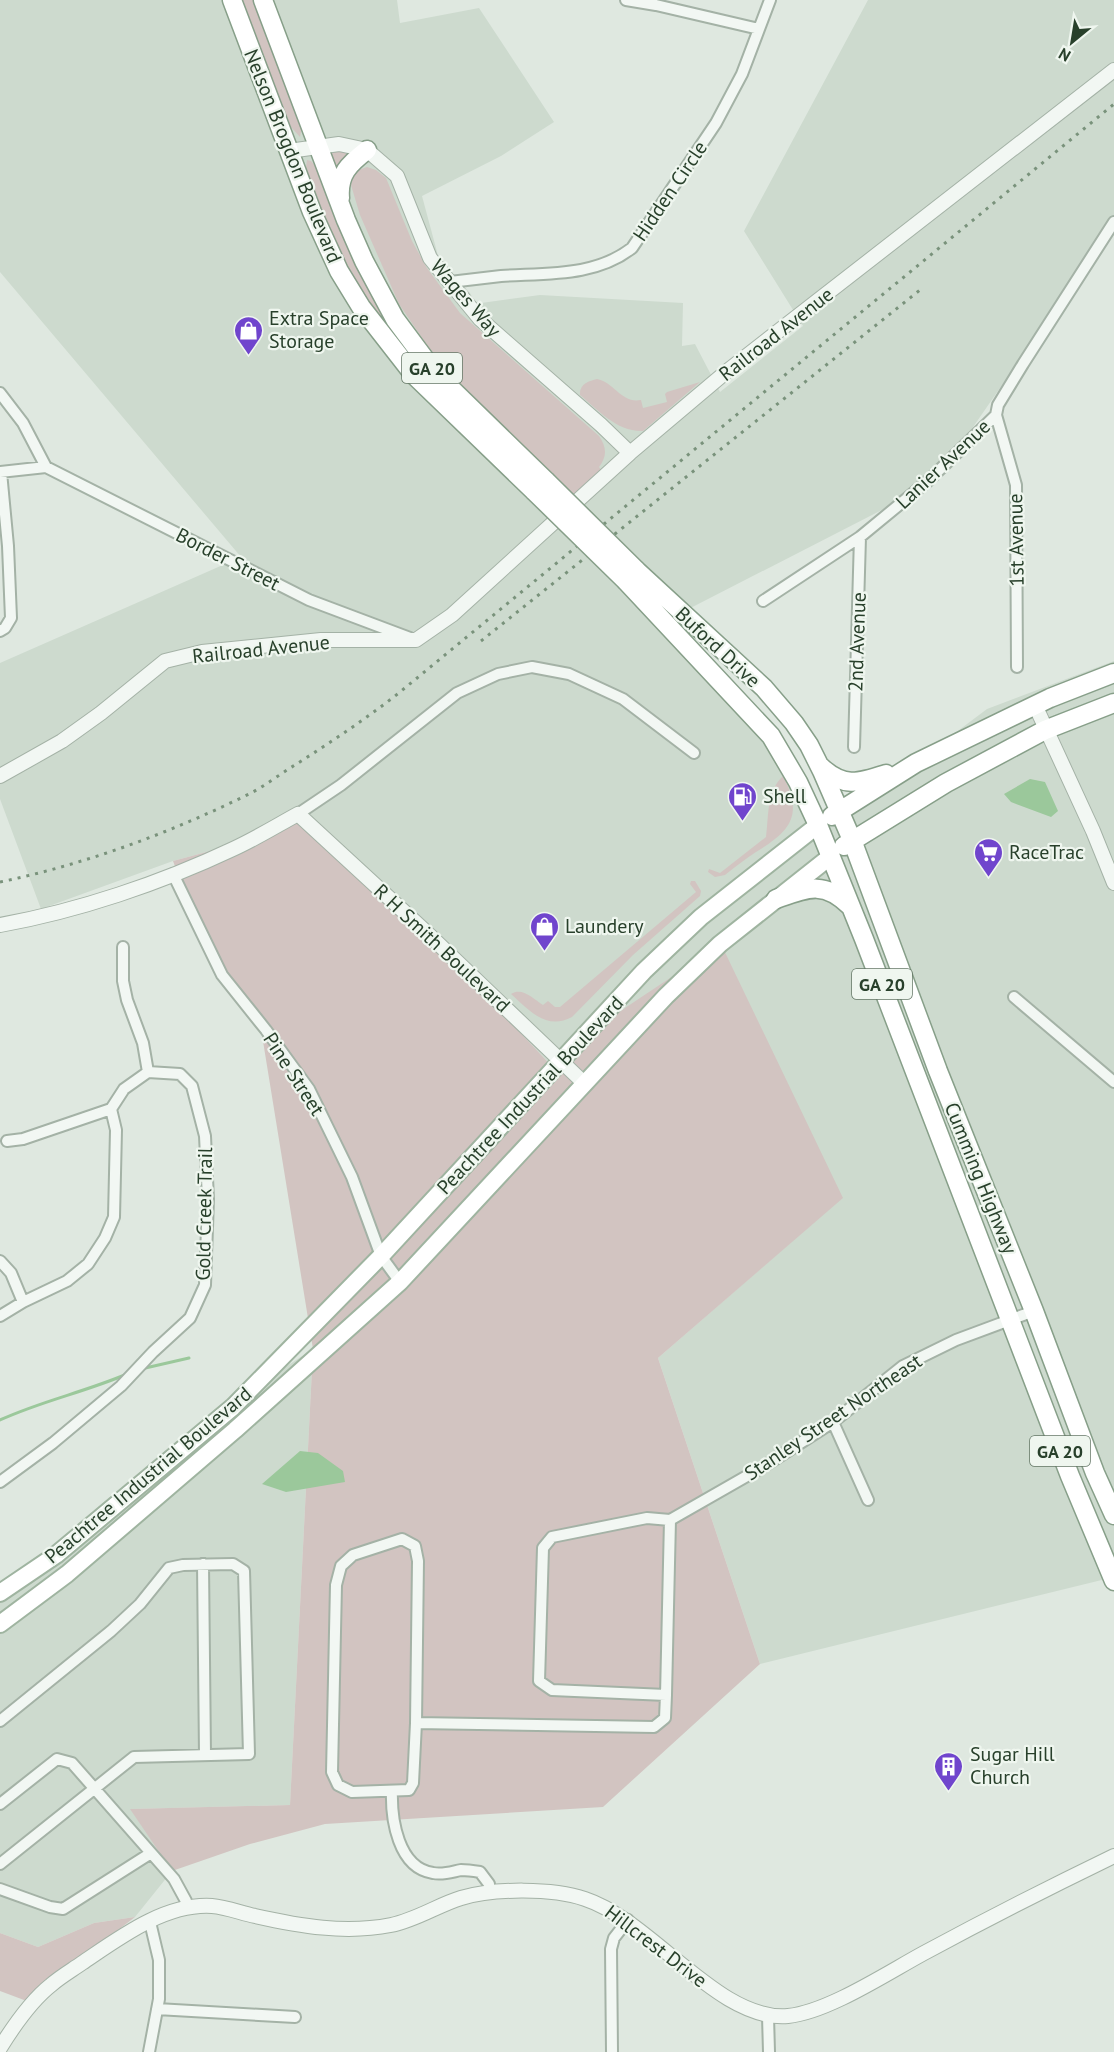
<svg xmlns="http://www.w3.org/2000/svg" width="1114" height="2052" font-family="'PT Sans',sans-serif">
<style>
.built{fill:#cddace}
.green{fill:#d2c4c1}
.water{fill:#9bc89b}
.lines{fill:none;stroke-linecap:round;stroke-linejoin:round}
.stream{stroke:#9bc89b;stroke-width:3}
.minor-casing{stroke:#a4b2a6;stroke-width:14}
.tertiary-casing{stroke:#a4b2a6;stroke-width:16}
.primary-casing{stroke:#9fb4a0;stroke-width:20}
.trunk-casing{stroke:#879f89;stroke-width:21}
.minor{stroke:#f2f7f3;stroke-width:10}
.tertiary{stroke:#f2f7f3;stroke-width:14}
.primary{stroke:#fff;stroke-width:16}
.trunk{stroke:#fff;stroke-width:18}
.rail{stroke:#79927b;stroke-width:3;stroke-dasharray:3 6;stroke-linecap:butt}
.trunk-bridge-casing{stroke:#879f89;stroke-width:21;stroke-linecap:butt}
.trunk-bridge{stroke:#fff;stroke-width:18}
.labels{text-anchor:middle;dominant-baseline:central;stroke-width:4.5;stroke-linejoin:round;paint-order:stroke}
.shield{fill:#eff6ef;stroke:#647766;stroke-width:1.5}
.shield-label{font-size:18px;font-weight:bold;fill:#28402b}
.street-label{font-size:20px;fill:#28402b;stroke:#eff6ef}
.poi-label{font-size:20px;fill:#28402b;stroke:#eff6ef;text-anchor:start}
</style>
<rect width="100%" height="100%" fill="#dfe8e0"/>
<path class="built" d="M 0,0 L 397,0 L 400,23 L 479,8 L 554,122 L 501,156 L 422,196 L 440,263 L 470,293 L 474,304 L 540,295 L 683,303 L 682,346 L 695,344 L 720,392 L 803,326 L 744,231 L 868,0 L 1114,0 L 1114,216 L 1065,294 L 971,430 L 911,495 L 673,617 L 748,701 L 826,830 L 987,709 L 1114,661 L 1114,1577 L 760,1664 L 658,1358 L 842,1198 L 619,1012 L 560,1075 L 423,929 L 236,844 L 173,861 L 41,909 L 0,799 L 0,663 L 241,557 L 0,272 Z
M 313,1349 L 290,1805 L 131,1809 L 172,1871 L 135,1917 L 94,1923 L 38,1947 L 0,1933 L 0,1585 L 121,1502 L 222,1408 Z"/>
<path class="green" d="M 237,0 L 254,0 L 302,126 L 300,137 L 291,127 L 268,70 L 243,17 Z
M 349,150 L 348,157 L 338,173 L 329,151 Z
M 307,160 L 311,161 L 318,169 L 411,353 L 406,357 L 352,282 L 305,175 Z
M 367,167 L 376,170 L 386,178 L 412,241 L 427,268 L 460,313 L 599,436 C 607,448 607,456 599,467 L 602,471 L 575,496 L 453,377 L 433,354 L 399,304 L 360,215 L 351,185 L 353,176 L 359,170 Z
M 597,379 C 614,382 622,404 641,400 L 643,408 L 667,402 L 665,394 L 667,392 L 700,382 L 643,431 C 617,432 598,410 580,395 C 579,384 589,381 597,379 Z
M 783,776 C 804,816 790,831 756,852 C 745,859 735,867 725,875 L 715,877 L 708,872 L 709,869 L 720,873 L 766,837 C 769,816 766,792 783,776 Z
M 297,818 L 423,929 L 560,1075 L 619,1012 L 721,944 L 843,1198 L 658,1358 L 760,1664 L 603,1807 L 325,1824 L 250,1844 L 172,1871 L 130,1809 L 290,1805 L 313,1349 L 262,1035 L 206,948 L 173,861 L 236,844 Z
M 691,881 L 695,881 L 701,891 L 700,896 L 633,955 L 572,1017 C 546,1031 529,1010 511,994 C 523,987 533,999 543,1005 L 548,1001 L 555,1007 L 560,1007 L 696,892 L 690,884 Z
M 135,1917 L 39,1991 L 32,2003 L 0,1991 L 0,1933 L 38,1947 L 94,1923 Z"/>
<path class="water" d="M 1030,779 L 1045,782 L 1058,811 L 1051,817 L 1011,802 L 1004,794 Z
M 300,1451 L 318,1453 L 343,1471 L 345,1482 L 286,1492 L 262,1484 Z"/>
<g class="lines">
<path class="stream" d="M 141,1369 L 189,1358
M 0,1420 C 41,1401 85,1392 127,1374"/>
<defs>
<path id="minor" d="M 626,0 L 656,5 L 759,29
M 450,282 C 467,280 484,278 501,276 C 546,273 595,277 632,248 L 716,123 L 742,74 L 770,0
M 0,393 L 23,423 L 46,467
M 996,415 L 1016,485 L 1017,667
M 0,472 L 46,467 L 309,600 L 410,638
M 763,601 L 860,537 L 928,481 L 996,415 L 998,405 L 1023,364 L 1114,222
M 0,631 L 5,628 L 11,618 L 8,546 L 1,472
M 854,747 L 860,537
M 298,814 L 341,785 L 457,693 L 498,674 L 532,667 L 569,674 L 623,699 L 694,753
M 173,874 L 222,975 L 266,1030 L 309,1089 L 352,1177 L 381,1256 L 400,1282
M 1014,997 L 1114,1082
M 111,1109 L 124,1089 L 148,1072 L 143,1043 L 127,1000 L 123,981 L 123,947
M 7,1141 L 23,1139 L 111,1109
M 0,1261 L 11,1273 L 23,1302
M 0,1316 L 23,1302 L 67,1281 L 88,1264 L 105,1238 L 114,1217 L 116,1130 L 111,1109
M 833,1422 L 868,1500
M 0,1482 L 53,1443 L 121,1386 L 153,1352 L 190,1318 L 205,1285 L 208,1199 L 205,1136 L 192,1086 L 180,1074 L 148,1072
M 647,1518 L 670,1520 L 666,1695 L 552,1690 L 539,1681 L 543,1548 L 552,1537 Z
M 670,1520 L 766,1465 L 833,1422 L 903,1366 L 956,1340 L 1034,1311
M 203,1564 L 205,1755
M 0,1721 L 111,1631 L 140,1604 L 169,1568 L 183,1565 L 233,1564 L 244,1571 L 249,1754 L 134,1757 L 0,1864
M 416,1723 L 413,1783 L 409,1790 L 352,1792 L 338,1785 L 332,1772 L 336,1585 L 341,1566 L 353,1555 L 402,1539 L 415,1546 L 418,1561 L 416,1723 L 654,1727 L 665,1718 L 666,1695
M 392,1791 C 391,1819 398,1868 433,1873 C 443,1875 451,1872 461,1870 C 467,1870 474,1871 480,1872 L 489,1884 L 489,1892
M 0,1804 L 57,1759 L 72,1763 L 174,1879 L 186,1901 L 184,1908
M 0,1889 L 50,1907 L 63,1909 L 151,1853
M 157,2009 L 295,2017
M 768,2016 L 769,2052
M 149,2052 L 159,1999 L 159,1960 L 150,1922
M 612,2052 L 611,1949 L 614,1938 L 628,1920"/>
<path id="tertiary" d="M 289,151 L 339,144 L 367,150 L 397,176 L 430,258 L 480,319 L 601,425 L 630,453
M 1035,705 L 1093,831 L 1114,883
M 0,776 L 62,741 L 101,713 L 165,661 L 202,652 L 321,640 L 416,640 L 452,615 L 630,453 L 726,372 L 1114,70
M 0,925 C 78,911 161,883 233,849 C 255,839 276,826 298,814 L 426,932 L 584,1083
M 0,2048 C 13,2027 32,2000 51,1985 C 60,1977 72,1970 82,1963 C 119,1938 165,1903 212,1906 C 226,1907 241,1913 255,1916 C 300,1926 345,1934 391,1925 C 416,1920 438,1905 461,1898 C 494,1888 553,1888 585,1899 C 652,1921 719,2022 788,2016 C 828,2012 887,1973 924,1953 C 987,1919 1050,1887 1114,1856"/>
<path id="primary" d="M 0,1593 L 56,1555 L 233,1407 L 381,1256 L 644,971 L 701,917 L 818,825
M 0,1624 L 67,1574 L 235,1430 L 400,1282 L 666,996 L 720,944 L 831,856"/>
<path id="trunk" d="M 232,0 L 312,212 L 339,271 L 361,307 L 414,375 L 534,491
M 263,0 L 346,220 L 364,261 L 395,319 L 436,374 L 546,481
M 340,198 C 338,174 349,164 367,150
M 636,570 L 764,688 L 794,723 L 809,745 L 822,771 L 852,840 L 938,1071 L 1034,1311 L 1095,1473 L 1114,1515
M 626,581 L 771,736 L 798,782 L 818,825 L 864,939 L 1070,1476 L 1114,1581
M 821,767 C 844,788 858,783 886,774
M 832,816 L 916,763 L 1050,698 L 1114,673
M 844,846 L 946,783 L 1045,730 L 1114,703
M 776,899 C 807,888 824,880 850,906"/>
</defs>
<use href="#minor" class="minor-casing"/>
<use href="#tertiary" class="tertiary-casing"/>
<use href="#primary" class="primary-casing"/>
<use href="#trunk" class="trunk-casing"/>
<use href="#minor" class="minor"/>
<use href="#tertiary" class="tertiary"/>
<use href="#primary" class="primary"/>
<use href="#trunk" class="trunk"/>
<path class="rail" d="M 481,641 L 920,290
M 0,882 C 86,864 170,833 249,794 C 265,786 280,774 295,765 C 331,742 366,719 400,692 L 1114,104"/>
<defs>
<path id="trunk-bridge" d="M 546,481 L 636,570
M 534,491 L 626,581"/>
</defs>
<use href="#trunk-bridge" class="trunk-bridge-casing"/>
<use href="#trunk-bridge" class="trunk-bridge"/>
</g>
<defs>
<symbol id="shop-pin" viewBox="-11 -11 22 30"><path d="M0 17L-7.5 6A9.5 9.5 0 1 1 7.5 6Z" fill="#7045cd" stroke="#eff6ef"/><path d="M-5-2.5h2.3a2.7 3.5 0 0 1 5.4 0H5L5.5 6h-11ZM-1.5-2.5h3a1.5 2.3 0 0 0-3 0Z" fill="#fff"/></symbol>
<symbol id="fuel-pin" viewBox="-11 -11 22 30"><path d="M0 17L-7.5 6A9.5 9.5 0 1 1 7.5 6Z" fill="#7045cd" stroke="#eff6ef"/><path d="M-5.5-6h7V0h2V4h1.3V-2.5L3-4.5l.8-.8L6-3V5H2.5V1h-1V6h-7ZM-4.2-4.7v3.2H.2V-4.7Z" fill="#fff"/></symbol>
<symbol id="supermarket-pin" viewBox="-11 -11 22 30"><path d="M0 17L-7.5 6A9.5 9.5 0 1 1 7.5 6Z" fill="#7045cd" stroke="#eff6ef"/><path d="M-6-5.5h2.5l.6 2H6L4.5 2H-2.5L-4.4-4H-6ZM-1.5 3.2a1.3 1.3 0 1 0 .1 0ZM3 3.2a1.3 1.3 0 1 0 .1 0Z" fill="#fff"/></symbol>
<symbol id="building-pin" viewBox="-11 -11 22 30"><path d="M0 17L-7.5 6A9.5 9.5 0 1 1 7.5 6Z" fill="#7045cd" stroke="#eff6ef"/><path d="M-4-6H4V6H1V3H-1V6H-4ZM-2.5-4.3h1.7v1.8h-1.7ZM.8-4.3h1.7v1.8H.8ZM-2.5-1h1.7V.8h-1.7ZM.8-1h1.7V.8H.8Z" fill="#fff"/></symbol>
</defs>
<g fill-rule="evenodd">
<use href="#shop-pin" x="232" y="314" width="33" height="45"/>
<use href="#fuel-pin" x="726" y="780" width="33" height="45"/>
<use href="#supermarket-pin" x="972" y="836" width="33" height="45"/>
<use href="#shop-pin" x="528" y="910" width="33" height="45"/>
<use href="#building-pin" x="932" y="1750" width="33" height="45"/>
</g>
<g class="labels">
<g class="shield">
<rect x="402" y="353" width="60" height="30" rx="4.5"/>
<rect x="852" y="969" width="60" height="30" rx="4.5"/>
<rect x="1030" y="1436" width="60" height="30" rx="4.5"/>
</g>
<g class="shield-label">
<text x="432" y="368">GA 20</text>
<text x="882" y="984">GA 20</text>
<text x="1060" y="1451">GA 20</text>
</g>
<g class="street-label">
<text transform="translate(293 156) rotate(68)">Nelson Brogdon Boulevard</text>
<text transform="translate(670 191) rotate(-56)">Hidden Circle</text>
<text transform="translate(466 298) rotate(49)">Wages Way</text>
<text transform="translate(776 334) rotate(-38)">Railroad Avenue</text>
<text transform="translate(943 464) rotate(-43)">Lanier Avenue</text>
<text transform="translate(1016 540) rotate(-91)">1st Avenue</text>
<text transform="translate(228 559) rotate(27)">Border Street</text>
<text transform="translate(857 642) rotate(-88)">2nd Avenue</text>
<text transform="translate(718 647) rotate(43)">Buford Drive</text>
<text transform="translate(261 649) rotate(-6)">Railroad Avenue</text>
<text transform="translate(442 948) rotate(43)">R H Smith Boulevard</text>
<text transform="translate(294 1074) rotate(57)">Pine Street</text>
<text transform="translate(530 1095) rotate(-47)">Peachtree Industrial Boulevard</text>
<text transform="translate(981 1178) rotate(68)">Cumming Highway</text>
<text transform="translate(204 1214) rotate(-89)">Gold Creek Trail</text>
<text transform="translate(833 1417) rotate(-34)">Stanley Street Northeast</text>
<text transform="translate(148 1475) rotate(-40)">Peachtree Industrial Boulevard</text>
<text transform="translate(656 1946) rotate(37)">Hillcrest Drive</text>
</g>
<g class="poi-label">
<text x="269" y="318">Extra Space<tspan x="269" dy="23">Storage</tspan></text>
<text x="763" y="796">Shell</text>
<text x="1009" y="852">RaceTrac</text>
<text x="565" y="926">Laundery</text>
<text x="970" y="1754">Sugar Hill<tspan x="970" dy="23">Church</tspan></text>
</g>
</g>
<g transform="translate(1072 42) rotate(210)" stroke="#eff6ef" stroke-width="4.5" paint-order="stroke">
<path d="M0-4.5L10 22L0 15L-10 22Z" fill="#28402b"/>
<text y="-9" font-size="16" font-weight="bold" text-anchor="middle" fill="#28402b">N</text>
</g>
</svg>
